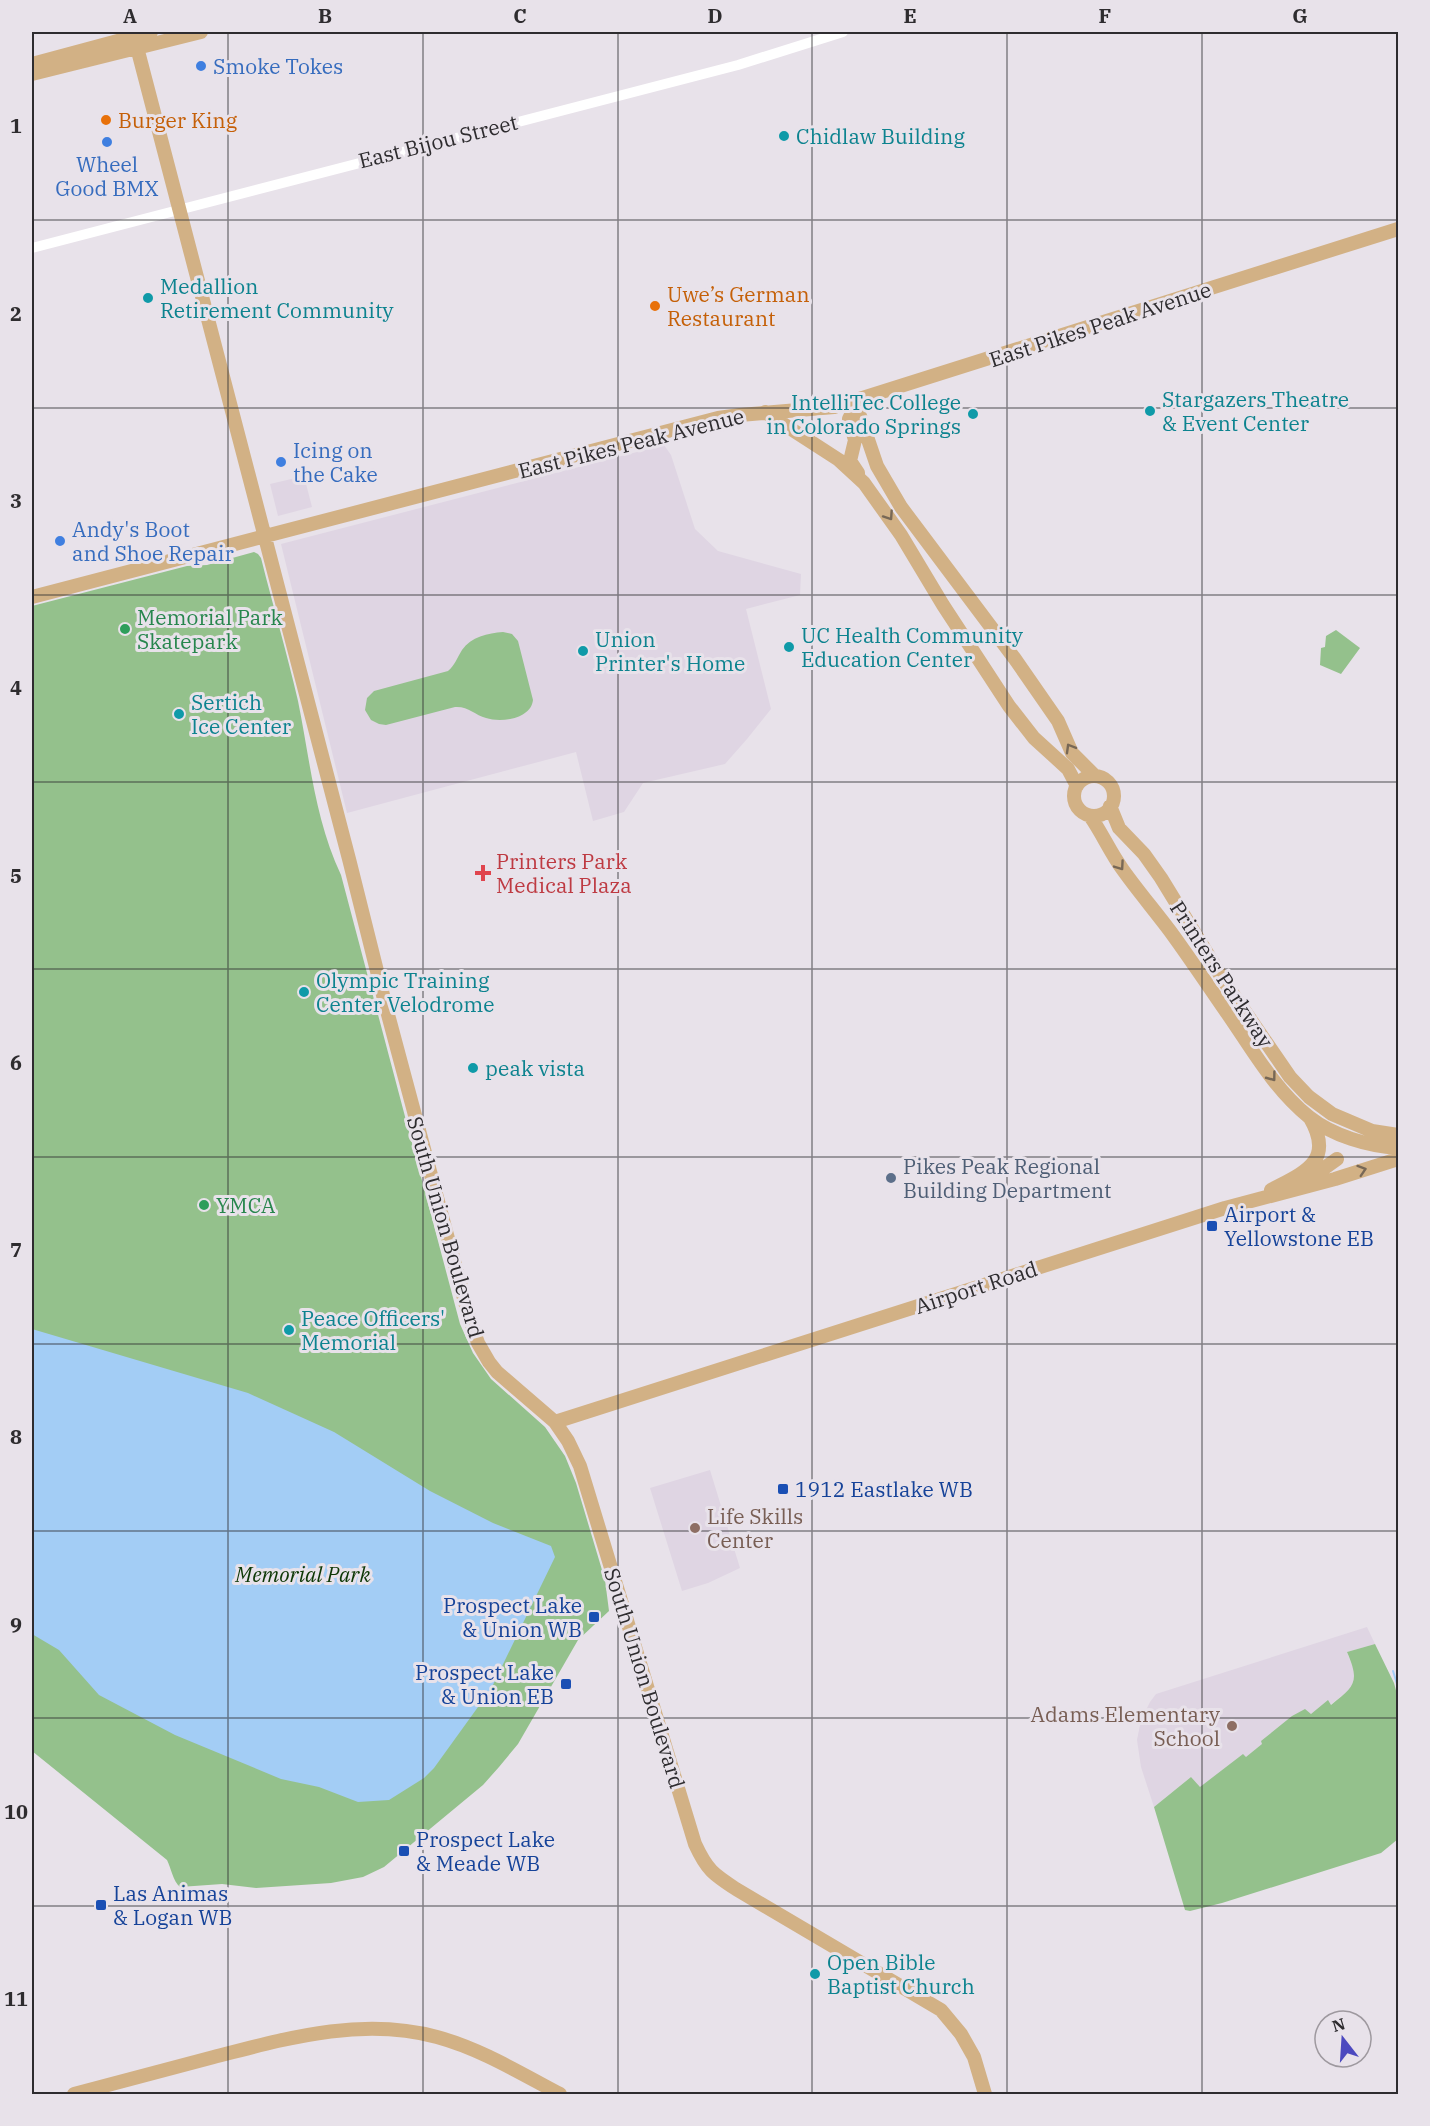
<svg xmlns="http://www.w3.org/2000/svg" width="1430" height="2126" font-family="'IBM Plex Serif',serif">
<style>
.built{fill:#dfd5e3}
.green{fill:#94c18c}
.water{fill:#a3cdf5}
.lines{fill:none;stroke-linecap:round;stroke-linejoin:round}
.stream{stroke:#a3cdf5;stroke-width:2}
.minor{stroke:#fff;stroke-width:10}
.major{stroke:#d2b185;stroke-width:14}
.oneway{stroke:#786856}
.grid{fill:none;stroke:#2e2c2f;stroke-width:1.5;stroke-opacity:0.55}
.shop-dot{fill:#3f7fe0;stroke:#e8e2ea;stroke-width:2}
.food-dot{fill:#e8710a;stroke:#e8e2ea;stroke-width:2}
.culture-dot{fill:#0f9aa8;stroke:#e8e2ea;stroke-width:2}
.leisure-dot{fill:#2e9e5b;stroke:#e8e2ea;stroke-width:2}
.health-dot{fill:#e0444e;stroke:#e8e2ea;stroke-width:2}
.service-dot{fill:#5c6f8a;stroke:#e8e2ea;stroke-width:2}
.transit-dot{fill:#1a4fb4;stroke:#e8e2ea;stroke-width:2}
.education-dot{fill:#8d6e63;stroke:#e8e2ea;stroke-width:2}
.labels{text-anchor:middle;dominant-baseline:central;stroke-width:6;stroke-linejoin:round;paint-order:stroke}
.shop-label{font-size:21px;fill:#366cbe;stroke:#e8e2ea;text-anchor:start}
.food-label{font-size:21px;fill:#c56008;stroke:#e8e2ea;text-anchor:start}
.culture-label{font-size:21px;fill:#0d838f;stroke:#e8e2ea;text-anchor:start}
.street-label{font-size:21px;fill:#2e2c2f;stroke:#e8e2ea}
.leisure-label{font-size:21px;fill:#27864d;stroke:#e8e2ea;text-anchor:start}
.health-label{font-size:21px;fill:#be3a42;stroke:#e8e2ea;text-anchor:start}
.service-label{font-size:21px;fill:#4e5e75;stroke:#e8e2ea;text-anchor:start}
.transit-label{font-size:21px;fill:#164399;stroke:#e8e2ea;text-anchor:start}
.education-label{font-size:21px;fill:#785e54;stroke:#e8e2ea;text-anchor:start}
.park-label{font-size:21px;font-style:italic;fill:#0d3705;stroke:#e8e2ea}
.neatline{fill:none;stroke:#2e2c2f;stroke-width:2}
.grid-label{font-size:20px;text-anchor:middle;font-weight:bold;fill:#2e2c2f}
</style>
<rect width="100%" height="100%" fill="#e8e2ea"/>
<path class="built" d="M 664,445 L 671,455 L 695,529 L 718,551 L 801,574 L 800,595 L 746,609 L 771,709 L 747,739 L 725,764 L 643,783 L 624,812 L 593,821 L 576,752 L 347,813 L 281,544 Z
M 304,476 L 312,507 L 278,516 L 270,484 Z
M 710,1470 L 740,1568 L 708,1583 L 682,1591 L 650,1488 Z
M 1367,1627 L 1375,1644 L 1347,1652 L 1355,1673 L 1355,1681 L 1352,1688 L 1330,1705 L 1225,1824 L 1191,1777 L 1154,1807 L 1141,1767 L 1137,1740 L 1141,1720 L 1150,1702 L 1156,1694 Z"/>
<path class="green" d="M 254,552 L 258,554 L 261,558 C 273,606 287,653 298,701 C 310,760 315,820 341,875 L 460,1324 L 473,1353 L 491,1379 L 545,1427 L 565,1456 L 576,1483 L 605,1580 L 609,1611 L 578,1640 L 518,1744 L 499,1767 L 483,1785 L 384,1867 L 363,1877 L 331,1883 L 256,1888 L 222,1884 L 180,1887 C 173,1881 171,1868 167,1860 L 32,1751 L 32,606 L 187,566 L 207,565 Z
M 1336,630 L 1360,648 L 1341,674 L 1320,665 L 1321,648 L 1325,647 L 1326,636 Z
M 503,632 L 512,634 L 518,641 L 533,700 C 531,719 501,723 486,718 C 475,715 468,706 455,707 L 386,725 L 379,724 L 371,720 L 365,710 L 367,698 L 374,691 L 448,671 C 455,665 457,658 462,650 C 471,637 488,633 503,632 Z
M 1375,1644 L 1394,1683 L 1398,1698 L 1398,1839 L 1381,1853 L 1222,1903 L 1190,1911 L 1185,1910 L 1154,1807 L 1191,1777 L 1200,1787 L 1243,1754 L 1246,1757 L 1262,1744 L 1261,1741 L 1292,1716 L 1305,1709 L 1311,1714 L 1328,1700 L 1331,1705 C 1355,1686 1360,1682 1347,1652 Z"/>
<path class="water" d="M 32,1329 L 248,1393 L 334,1432 L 430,1491 L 493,1523 L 551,1546 L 555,1557 L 491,1689 L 434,1768 L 424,1778 L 389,1800 L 358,1802 L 319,1787 L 281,1779 L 175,1735 L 99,1695 L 59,1650 L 32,1634 Z"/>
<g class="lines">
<path class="stream" d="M 1393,1671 L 1398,1687"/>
<path class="minor" d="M 32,248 L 738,65 L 843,32"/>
<path class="major" d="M 133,32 L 349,859 L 386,1007 L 469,1317 L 478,1343 L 489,1362 L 497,1372 L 555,1422 L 568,1441 L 580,1466 L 695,1844 C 707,1870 713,1874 736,1889 L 941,2010 L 961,2034 L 974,2057 L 985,2094
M 32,64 L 151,32
M 32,74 L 201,32
M 850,404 L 853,411 L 849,419 L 855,440 L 850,461 L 858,473
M 853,411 L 860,416 L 877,466 L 901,507 L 1015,659 L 1058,721 L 1072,753 L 1095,776
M 765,412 L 839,460 L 864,483 L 901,535 L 943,605 L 1009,706 L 1034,738 L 1068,769 L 1077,786
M 32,597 L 718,418 L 740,415 L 834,407 L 1398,229
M1074 796a20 20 0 1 1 40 0a20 20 0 1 1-40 0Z
M 1110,806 L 1119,828 L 1144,854 L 1161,878 L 1224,981 L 1290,1077 L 1309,1097 L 1332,1114 L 1372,1131 L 1398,1135
M 1090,816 C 1102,833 1110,852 1123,870 C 1138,891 1155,911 1170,931 C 1189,957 1207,984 1225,1010 C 1251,1047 1273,1088 1309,1117 C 1333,1136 1368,1146 1398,1148
M 1301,1180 L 1316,1174 L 1337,1159
M 1271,1190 C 1305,1172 1335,1161 1310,1118
M 555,1422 L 1225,1208 L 1335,1179 L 1398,1159
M 74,2094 C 119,2082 164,2070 210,2058 C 284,2039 361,2016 437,2037 C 481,2049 520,2073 560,2094"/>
</g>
<defs><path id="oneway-chevron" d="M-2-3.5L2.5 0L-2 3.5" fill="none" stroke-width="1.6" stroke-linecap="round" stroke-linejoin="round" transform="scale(1.5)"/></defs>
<g class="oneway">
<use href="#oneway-chevron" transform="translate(889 516) rotate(56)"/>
<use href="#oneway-chevron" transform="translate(1070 748) rotate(-120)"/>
<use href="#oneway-chevron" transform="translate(1120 866) rotate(55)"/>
<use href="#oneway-chevron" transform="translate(1272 1077) rotate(53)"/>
<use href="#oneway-chevron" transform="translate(1362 1170) rotate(-18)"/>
</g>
<path class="grid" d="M 228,32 L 228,2094M 423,32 L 423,2094M 618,32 L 618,2094M 812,32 L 812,2094M 1007,32 L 1007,2094M 1202,32 L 1202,2094M 32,220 L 1398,220M 32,408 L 1398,408M 32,595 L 1398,595M 32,782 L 1398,782M 32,969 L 1398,969M 32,1157 L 1398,1157M 32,1344 L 1398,1344M 32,1531 L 1398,1531M 32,1718 L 1398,1718M 32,1906 L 1398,1906"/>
<g class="shop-dot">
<circle cx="201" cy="66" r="6"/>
<circle cx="107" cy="142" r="6"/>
<circle cx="281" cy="462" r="6"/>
<circle cx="60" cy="541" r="6"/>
</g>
<g class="food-dot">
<circle cx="106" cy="120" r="6"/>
<circle cx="655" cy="306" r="6"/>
</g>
<g class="culture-dot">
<circle cx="784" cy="136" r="6"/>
<circle cx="148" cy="298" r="6"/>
<circle cx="1150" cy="411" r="6"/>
<circle cx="973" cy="414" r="6"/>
<circle cx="789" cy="647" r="6"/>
<circle cx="583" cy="651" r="6"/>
<circle cx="179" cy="714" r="6"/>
<circle cx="304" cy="992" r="6"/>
<circle cx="473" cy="1068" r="6"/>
<circle cx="289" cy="1330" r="6"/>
<circle cx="815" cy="1974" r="6"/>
</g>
<g class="leisure-dot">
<circle cx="125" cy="629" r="6"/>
<circle cx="204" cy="1205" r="6"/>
</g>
<path class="health-dot" d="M480 864h6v6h6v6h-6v6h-6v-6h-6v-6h6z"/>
<circle class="service-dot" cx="891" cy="1178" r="6"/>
<g class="transit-dot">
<rect x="1206" y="1220" width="12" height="12" rx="3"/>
<rect x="777" y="1483" width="12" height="12" rx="3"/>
<rect x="588" y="1611" width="12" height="12" rx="3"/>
<rect x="560" y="1678" width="12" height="12" rx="3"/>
<rect x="398" y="1845" width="12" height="12" rx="3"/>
<rect x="95" y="1899" width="12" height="12" rx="3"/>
</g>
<g class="education-dot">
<circle cx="695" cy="1528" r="6"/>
<circle cx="1232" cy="1726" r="6"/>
</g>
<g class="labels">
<g class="shop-label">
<text x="213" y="66">Smoke Tokes</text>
<text x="107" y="164" text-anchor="middle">Wheel<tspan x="107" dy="24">Good BMX</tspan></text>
<text x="293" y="450">Icing on<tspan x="293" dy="24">the Cake</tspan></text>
<text x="72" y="529">Andy's Boot<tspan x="72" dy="24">and Shoe Repair</tspan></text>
</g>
<g class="food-label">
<text x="118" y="120">Burger King</text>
<text x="667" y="294">Uwe’s German<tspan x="667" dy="24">Restaurant</tspan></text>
</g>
<g class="culture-label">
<text x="796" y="136">Chidlaw Building</text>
<text x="160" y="286">Medallion<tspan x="160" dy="24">Retirement Community</tspan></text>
<text x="1162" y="399">Stargazers Theatre<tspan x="1162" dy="24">&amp; Event Center</tspan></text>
<text x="961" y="402" text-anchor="end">IntelliTec College<tspan x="961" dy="24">in Colorado Springs</tspan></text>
<text x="801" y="635">UC Health Community<tspan x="801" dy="24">Education Center</tspan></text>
<text x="595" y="639">Union<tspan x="595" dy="24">Printer's Home</tspan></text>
<text x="191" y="702">Sertich<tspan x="191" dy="24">Ice Center</tspan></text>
<text x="316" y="980">Olympic Training<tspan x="316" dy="24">Center Velodrome</tspan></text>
<text x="485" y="1068">peak vista</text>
<text x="301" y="1318">Peace Officers'<tspan x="301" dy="24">Memorial</tspan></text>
<text x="827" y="1962">Open Bible<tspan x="827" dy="24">Baptist Church</tspan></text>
</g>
<g class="street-label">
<text transform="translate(438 141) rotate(-14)">East Bijou Street</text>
<text transform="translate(1100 324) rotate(-18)">East Pikes Peak Avenue</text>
<text transform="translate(631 443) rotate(-14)">East Pikes Peak Avenue</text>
<text transform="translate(1222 974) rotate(57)">Printers Parkway</text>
<text transform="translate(446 1227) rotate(74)">South Union Boulevard</text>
<text transform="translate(976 1287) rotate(-18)">Airport Road</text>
<text transform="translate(645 1678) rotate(73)">South Union Boulevard</text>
</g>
<g class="leisure-label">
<text x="137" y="617">Memorial Park<tspan x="137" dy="24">Skatepark</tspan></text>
<text x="216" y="1205">YMCA</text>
</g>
<g class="health-label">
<text x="496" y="861">Printers Park<tspan x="496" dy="24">Medical Plaza</tspan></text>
</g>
<g class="service-label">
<text x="903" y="1166">Pikes Peak Regional<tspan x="903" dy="24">Building Department</tspan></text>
</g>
<g class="transit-label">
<text x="1224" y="1214">Airport &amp;<tspan x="1224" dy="24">Yellowstone EB</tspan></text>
<text x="795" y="1489">1912 Eastlake WB</text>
<text x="582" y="1605" text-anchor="end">Prospect Lake<tspan x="582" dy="24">&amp; Union WB</tspan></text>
<text x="554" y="1672" text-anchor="end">Prospect Lake<tspan x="554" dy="24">&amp; Union EB</tspan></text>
<text x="416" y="1839">Prospect Lake<tspan x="416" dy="24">&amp; Meade WB</tspan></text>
<text x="113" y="1893">Las Animas<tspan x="113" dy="24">&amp; Logan WB</tspan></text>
</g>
<g class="education-label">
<text x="707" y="1516">Life Skills<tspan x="707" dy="24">Center</tspan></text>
<text x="1220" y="1714" text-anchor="end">Adams Elementary<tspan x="1220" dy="24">School</tspan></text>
</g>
<g class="park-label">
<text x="303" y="1574">Memorial Park</text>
</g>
</g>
<rect width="1430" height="2126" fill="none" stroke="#e8e2ea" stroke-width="66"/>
<g transform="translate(1343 2039) rotate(343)"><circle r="28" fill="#e8e2ea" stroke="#9e999f" stroke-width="1.5"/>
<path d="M0-4.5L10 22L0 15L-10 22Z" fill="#4c49bf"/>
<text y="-9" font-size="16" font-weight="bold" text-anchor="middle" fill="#2e2c2f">N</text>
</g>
<rect x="33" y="33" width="1364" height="2060" class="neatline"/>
<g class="grid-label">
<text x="130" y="23">A</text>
<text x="325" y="23">B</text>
<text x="520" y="23">C</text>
<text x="715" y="23">D</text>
<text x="910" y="23">E</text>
<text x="1105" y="23">F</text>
<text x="1300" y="23">G</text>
<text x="16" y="133">1</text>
<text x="16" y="321">2</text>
<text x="16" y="508">3</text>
<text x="16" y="695">4</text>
<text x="16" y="883">5</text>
<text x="16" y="1070">6</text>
<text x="16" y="1257">7</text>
<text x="16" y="1444">8</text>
<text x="16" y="1632">9</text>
<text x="16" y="1819">10</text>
<text x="16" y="2006">11</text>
</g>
</svg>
